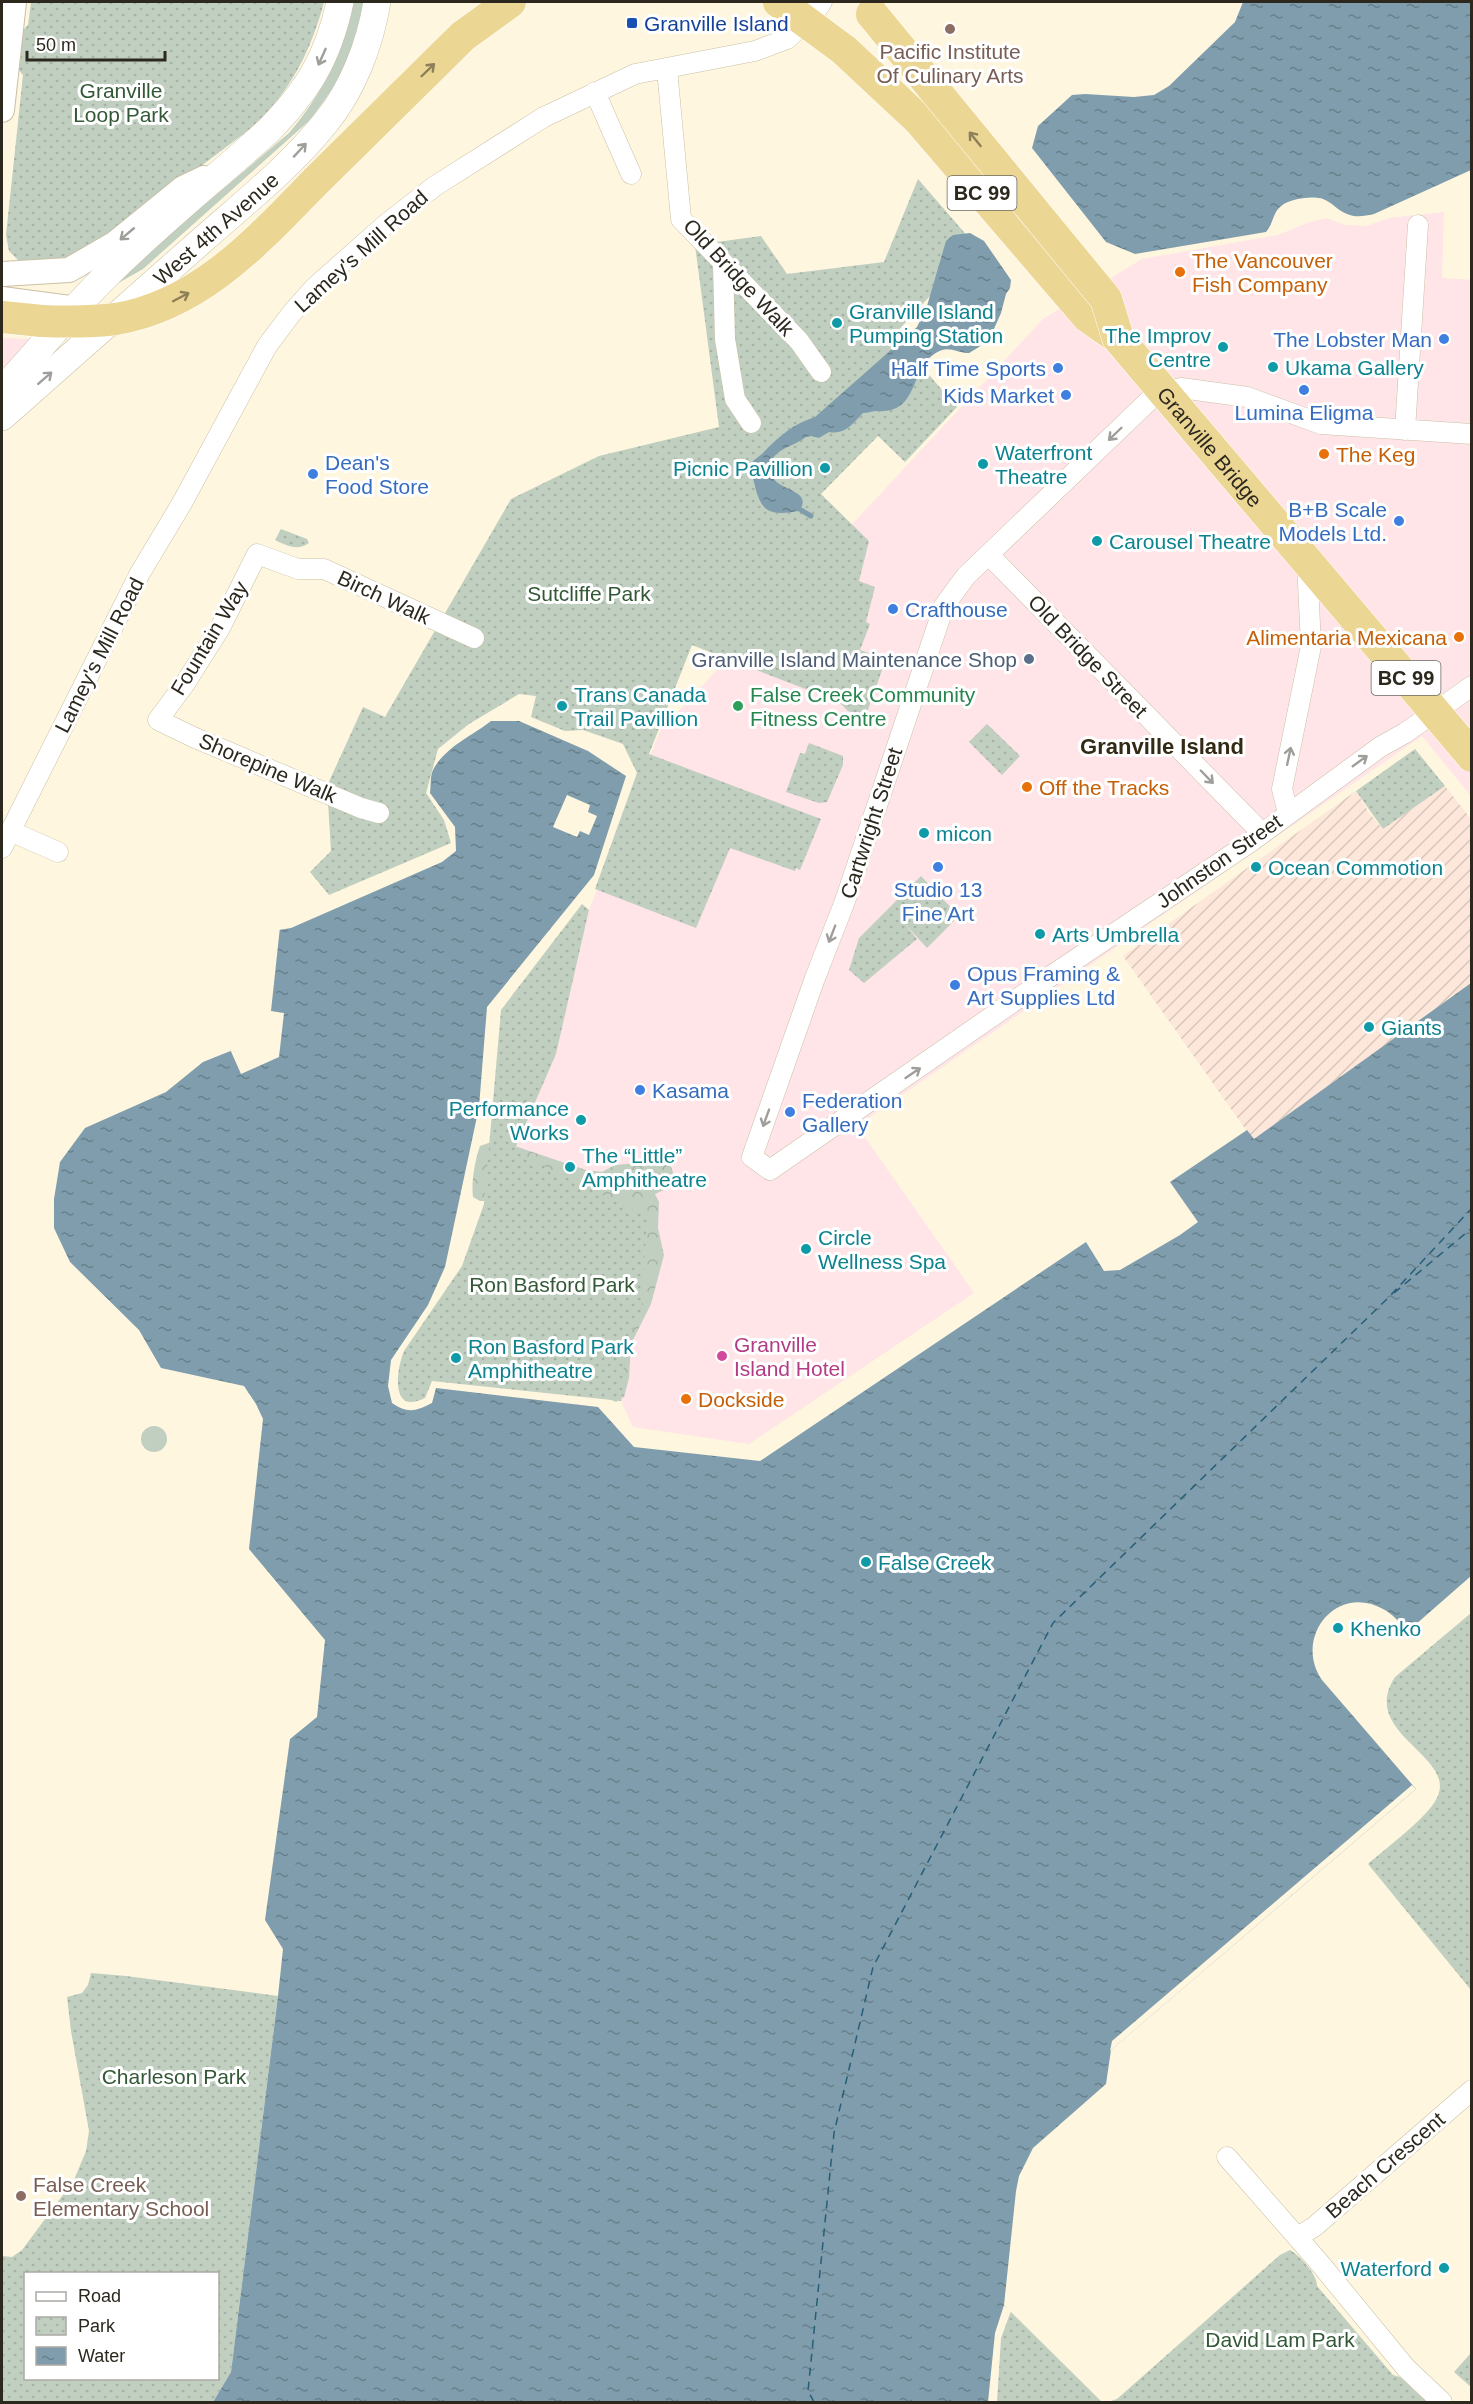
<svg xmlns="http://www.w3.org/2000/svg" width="1473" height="2404" font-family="Arial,sans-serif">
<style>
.commercial{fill:#ffe4e8}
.industrial{fill:url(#industrial-furrows)}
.green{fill:#c0cfc0}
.forest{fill:url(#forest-crowns)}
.park{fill:url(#park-dots);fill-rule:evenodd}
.water{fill:url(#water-ripples)}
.pier{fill:#fef6df}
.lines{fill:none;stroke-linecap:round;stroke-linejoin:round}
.stream{stroke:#7f9dac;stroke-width:5}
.ferry{stroke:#285e78;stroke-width:1.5;stroke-dasharray:8 6;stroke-linecap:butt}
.minor-casing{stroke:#cac0a5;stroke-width:21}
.tertiary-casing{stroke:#cac0a5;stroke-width:26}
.secondary-casing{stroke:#cac0a5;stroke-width:28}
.trunk-casing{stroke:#fff;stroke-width:33}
.minor{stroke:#fff;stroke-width:20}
.tertiary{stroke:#fff;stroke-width:24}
.secondary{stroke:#fff;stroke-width:27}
.trunk{stroke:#ecd694;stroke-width:32}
.trunk-bridge-casing{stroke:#fff;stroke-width:33;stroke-linecap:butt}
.trunk-bridge{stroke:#ecd694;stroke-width:32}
.oneway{stroke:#a09e9a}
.oneway2{stroke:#8c7f59}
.transit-dot{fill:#1a4fb4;stroke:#fff;stroke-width:2}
.education-dot{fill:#8d6e63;stroke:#fff;stroke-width:2}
.food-dot{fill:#e8710a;stroke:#fff;stroke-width:2}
.culture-dot{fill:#0f9aa8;stroke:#fff;stroke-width:2}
.shop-dot{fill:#3f7fe0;stroke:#fff;stroke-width:2}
.service-dot{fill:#5c6f8a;stroke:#fff;stroke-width:2}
.leisure-dot{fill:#2e9e5b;stroke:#fff;stroke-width:2}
.hotel-dot{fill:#d1479c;stroke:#fff;stroke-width:2}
.labels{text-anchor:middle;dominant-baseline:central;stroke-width:6;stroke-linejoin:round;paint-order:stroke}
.shield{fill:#fff;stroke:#6b6862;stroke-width:1.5}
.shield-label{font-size:20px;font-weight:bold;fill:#2c281e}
.transit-label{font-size:21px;fill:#164399;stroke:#fff;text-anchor:start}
.education-label{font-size:21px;fill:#785e54;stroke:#fff}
.park-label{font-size:21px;fill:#335836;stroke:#fff}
.street-label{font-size:21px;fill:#2c281e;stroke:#fff}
.food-label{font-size:21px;fill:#c56008;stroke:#fff;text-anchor:start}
.culture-label{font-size:21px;fill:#0d838f;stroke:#fff;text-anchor:start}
.shop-label{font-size:21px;fill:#366cbe;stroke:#fff;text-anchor:start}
.service-label{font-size:21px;fill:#4e5e75;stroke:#fff;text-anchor:end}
.leisure-label{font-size:21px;fill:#27864d;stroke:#fff;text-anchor:start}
.hotel-label{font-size:21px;fill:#b23c85;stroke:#fff;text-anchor:start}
.neighbourhood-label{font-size:22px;font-weight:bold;fill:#322a14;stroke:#fff}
</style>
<defs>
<pattern id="industrial-furrows" width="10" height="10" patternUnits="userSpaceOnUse" patternTransform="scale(1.5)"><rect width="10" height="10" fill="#fde7da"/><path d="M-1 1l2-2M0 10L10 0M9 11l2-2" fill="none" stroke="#d9c6bb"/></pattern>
<pattern id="forest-crowns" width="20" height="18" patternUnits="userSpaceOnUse" patternTransform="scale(1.5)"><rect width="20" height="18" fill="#c0cfc0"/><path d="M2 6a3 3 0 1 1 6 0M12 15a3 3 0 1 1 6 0" fill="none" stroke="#a5b2a5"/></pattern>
<pattern id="park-dots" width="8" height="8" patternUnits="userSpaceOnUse" patternTransform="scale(1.5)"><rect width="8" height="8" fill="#c0cfc0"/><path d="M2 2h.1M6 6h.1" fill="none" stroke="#a5b2a5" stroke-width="1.8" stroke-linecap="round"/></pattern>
<pattern id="water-ripples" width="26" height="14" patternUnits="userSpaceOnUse" patternTransform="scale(1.5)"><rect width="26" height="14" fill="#7f9dac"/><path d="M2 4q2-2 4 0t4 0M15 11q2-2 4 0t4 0" fill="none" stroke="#68808b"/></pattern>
</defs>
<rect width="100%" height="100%" fill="#fef6df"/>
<path class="commercial" d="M 1444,212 L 1442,278 L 1472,280 L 1471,796 L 1422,736 L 857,1126 L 974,1293 L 749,1444 L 633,1427 L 621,1401 L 625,1339 L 514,1151 L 556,1054 L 589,910 L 660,731 L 1043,319 L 1142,259 L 1278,235 L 1307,223 L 1326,218 L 1345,225 L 1367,226 L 1389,218 Z
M 2,338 L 34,339 L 2,374 Z"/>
<path class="industrial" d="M 1445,786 L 1471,819 L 1471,983 L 1253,1140 L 1123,956 L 1356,791 L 1369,813 L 1383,829 Z"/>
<path class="green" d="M 352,2 L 364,2 L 356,39 L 336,84 L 310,120 L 143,269 L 115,285 L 153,248 L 289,133 C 321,96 345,50 352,2 Z
M141 1439a13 13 0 1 1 26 0a13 13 0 1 1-26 0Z"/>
<path class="forest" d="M 497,1140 L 586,1170 L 602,1172 L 615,1165 L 638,1163 L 659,1162 L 671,1167 L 674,1175 L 668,1188 L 655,1194 L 659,1202 L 658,1228 L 664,1255 L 651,1304 L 631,1344 L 629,1378 L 624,1397 L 616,1402 L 592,1391 L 484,1267 L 487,1201 L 480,1201 L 473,1197 C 471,1182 475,1160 480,1146 Z"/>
<path class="park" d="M 31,2 L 324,2 C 311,52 289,94 250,129 L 93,248 L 69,260 L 20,262 L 9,251 L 6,235 L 23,75 L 18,69 L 22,31 L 28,25 Z
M 918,179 L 976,246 L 894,335 L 957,407 L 905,462 L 878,436 L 821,494 L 869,541 L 859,581 L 875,587 L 866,622 L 870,624 L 860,650 L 886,659 L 865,718 L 848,711 L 839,702 L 692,645 L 649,754 L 821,819 L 800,870 L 796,868 L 795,871 L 730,848 L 696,928 L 595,889 L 637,773 L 623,744 L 583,730 L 565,731 L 531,717 L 536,696 L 519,694 L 469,724 L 438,749 L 426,793 L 444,820 L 451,843 L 329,895 L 310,872 L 331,851 L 327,786 L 363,707 L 385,717 L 511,499 L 599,456 L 719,427 L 695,245 L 761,236 L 787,274 L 884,262 Z
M 281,529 L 307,539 L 309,543 C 297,551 288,546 275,540 Z
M 987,724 L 1020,756 L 1002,775 L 969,742 Z
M 809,743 L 843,756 L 843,765 L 827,802 L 819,803 L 786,792 L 800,753 L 805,754 Z
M 1415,749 L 1445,786 L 1383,829 L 1356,791 Z
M 921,876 L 959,916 L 927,948 L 904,923 L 917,939 L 864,983 L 849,970 L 859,938 Z
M 582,904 L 589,910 L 556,1054 L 514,1151 L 647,1217 L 641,1316 L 626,1339 L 621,1401 L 432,1381 L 425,1398 C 390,1416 396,1370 404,1351 L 462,1266 L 484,1204 L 501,1010 Z
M 1471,1613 L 1471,1990 L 1368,1864 C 1386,1848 1427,1818 1437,1798 C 1458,1755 1358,1734 1395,1677 Z
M 91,1973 L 126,1976 L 278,1996 L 231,2372 L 213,2402 L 2,2402 L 2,2256 L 12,2257 L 22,2250 L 74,2180 L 86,2151 L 89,2131 L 71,2031 L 67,1997 L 82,1993 L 88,1985 ZM 26,2274 L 218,2274 L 218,2378 L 26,2378 Z
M 1290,2250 C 1299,2255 1318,2275 1317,2286 L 1393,2375 L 1400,2377 L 1427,2402 L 1108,2402 L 1117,2399 L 1280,2255 Z
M 1008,2309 L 1017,2318 L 1102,2402 L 994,2402 L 998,2337 Z
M 1471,2353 L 1471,2387 L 1454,2372 Z"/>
<path class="water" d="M 1243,2 L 1471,2 L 1471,170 L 1374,214 C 1365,216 1356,218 1347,214 C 1338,211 1332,202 1323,199 C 1313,195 1286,199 1279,208 C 1273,214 1273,224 1266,232 L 1135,254 L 1106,242 L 1032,148 L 1038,126 L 1072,95 L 1085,94 L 1134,97 L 1154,95 L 1169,86 L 1235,22 Z
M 970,233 L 984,241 L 1011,280 L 1010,288 L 1006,294 L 1001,313 L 993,331 L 979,347 L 969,353 C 960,353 950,347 942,350 C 907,363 923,414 877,411 C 872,411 868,413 863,413 C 852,424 845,435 829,432 L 819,438 L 811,436 L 806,437 C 790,449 767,449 770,475 C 773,478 777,483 781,485 C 791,491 811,495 799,511 C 769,516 761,513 754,482 C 752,476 750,469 752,463 C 754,459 759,457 762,454 C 778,437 793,424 815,417 L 917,327 L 927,306 L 946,241 L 953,235 Z
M 491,721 L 519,721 L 588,751 L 626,776 L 594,875 L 487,1007 L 479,1107 L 445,1267 L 428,1305 L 391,1360 L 388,1386 L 392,1403 C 408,1414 416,1411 432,1403 L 436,1388 L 598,1407 L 634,1447 L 760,1461 L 1086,1242 L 1104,1271 L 1120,1270 L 1180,1235 L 1198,1222 L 1170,1182 L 1247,1130 L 1254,1139 L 1471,983 L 1471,1576 L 1407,1632 C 1400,1623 1393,1614 1383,1609 C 1336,1583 1293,1638 1322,1680 L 1416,1789 L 1111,2050 L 1106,2084 L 1033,2148 L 1019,2176 L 1016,2191 L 1004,2305 L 1008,2309 L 998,2337 L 994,2402 L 213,2402 L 231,2372 L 278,1996 L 283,1949 L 265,1920 L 290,1739 L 317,1717 L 325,1640 L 249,1549 L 263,1419 L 256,1404 L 244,1386 L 161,1368 L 139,1330 L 70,1262 L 54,1228 L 54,1199 L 60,1162 L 85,1128 L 166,1092 L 203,1062 L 248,1044 L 261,1021 L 270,941 L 279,930 L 291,928 L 442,862 L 456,851 L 455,827 L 430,793 C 431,787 430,776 433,770 C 445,747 472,736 491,721 Z"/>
<path class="pier" d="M 567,795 L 590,805 L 588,812 L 597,816 L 589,835 L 580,831 L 577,837 L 553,827 Z
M 280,927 L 271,1011 L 284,1013 L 279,1057 L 241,1074 L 229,1047 L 246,1041 L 258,1020 L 267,941 Z
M 1412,1785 L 1416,1789 L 1110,2051 L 1112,2041 Z
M 1004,2305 L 1011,2311 L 1001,2338 L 997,2402 L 988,2402 L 995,2333 Z"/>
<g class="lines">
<path class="stream" d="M 801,510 L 811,516"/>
<path class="ferry" d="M 1394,1293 L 1472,1228
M 814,2402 L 808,2391 L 834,2133 L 873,1967 L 1053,1623 L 1389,1297 L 1472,1208"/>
<defs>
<path id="minor" d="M 667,69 L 681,219 L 799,341 L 821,372
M 595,92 L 631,174
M 723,265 L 725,339 L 735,399 L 751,423
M 1405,430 L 1418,225
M 1472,434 L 1321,424 L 1247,397 L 1181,388 L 1157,393 L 966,576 L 944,606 L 845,901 L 815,978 L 752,1157 L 770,1170 L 1039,984 L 1249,843 L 1380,747 L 1405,733 L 1472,686
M 989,555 L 1262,833
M 379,813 L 361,808 L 193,737 L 158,720 L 186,682 L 220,628 L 257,554 L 298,569 L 324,569 L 474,638
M 1288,813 L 1282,789 L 1311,646 L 1307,561
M 10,831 L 58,852
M 2,848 L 140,573 L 182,503 L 267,346 L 291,314 L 315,287 L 385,225 L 435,186 L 544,117 L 635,74 L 755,51 L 787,39 L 814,13 L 822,2
M 1227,2157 L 1318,2261 L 1406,2368 L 1442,2402
M 1297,2237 L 1314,2227 L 1472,2090"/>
<path id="tertiary" d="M 2,110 L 14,2
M 2,274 L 69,270 L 114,244 L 183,188 L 204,178
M 2,299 L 85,310"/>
<g id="secondary">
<path d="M 2,390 C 37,353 69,312 106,276 C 157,225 215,179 269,130 C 308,90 328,58 340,2"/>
<path id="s1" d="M 2,417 C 68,359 134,300 200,242 C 243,204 290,167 326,122 C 353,89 370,44 377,2"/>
</g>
<path id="trunk" d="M 844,50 L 919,120 L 1088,317 L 1118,338
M 316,181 L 463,36 L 510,2
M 2,317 L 42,321"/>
</defs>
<use href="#minor" class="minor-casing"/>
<use href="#tertiary" class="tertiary-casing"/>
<use href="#secondary" class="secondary-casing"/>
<use href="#trunk" class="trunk-casing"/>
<use href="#minor" class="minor"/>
<use href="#tertiary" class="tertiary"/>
<use href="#secondary" class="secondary"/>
<use href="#trunk" class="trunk"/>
<defs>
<g id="trunk-bridge">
<path d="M 779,2 L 844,50"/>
<path id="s2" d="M 872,14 L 1106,299 L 1118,338 L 1472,756"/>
<path d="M 42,321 C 67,322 92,322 116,319 C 201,305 259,239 316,181"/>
</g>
</defs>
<use href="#trunk-bridge" class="trunk-bridge-casing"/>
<use href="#trunk-bridge" class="trunk-bridge"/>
</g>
<defs><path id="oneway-shaft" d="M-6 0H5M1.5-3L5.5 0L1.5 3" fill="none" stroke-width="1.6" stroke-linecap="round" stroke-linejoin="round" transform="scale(1.5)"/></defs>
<g class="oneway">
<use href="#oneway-shaft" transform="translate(322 57) rotate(114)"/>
<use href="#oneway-shaft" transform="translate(300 150) rotate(-47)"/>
<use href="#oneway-shaft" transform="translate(127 234) rotate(140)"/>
<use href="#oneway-shaft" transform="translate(45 378) rotate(-41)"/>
<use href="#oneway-shaft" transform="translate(1115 434) rotate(136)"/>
<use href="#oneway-shaft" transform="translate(1289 756) rotate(-78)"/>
<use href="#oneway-shaft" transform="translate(1360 761) rotate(-36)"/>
<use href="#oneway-shaft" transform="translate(1207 777) rotate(46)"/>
<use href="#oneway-shaft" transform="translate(832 934) rotate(111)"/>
<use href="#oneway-shaft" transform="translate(913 1073) rotate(-34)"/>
<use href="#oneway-shaft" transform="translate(766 1118) rotate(110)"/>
</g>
<g class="oneway2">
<use href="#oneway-shaft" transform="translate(428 70) rotate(-44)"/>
<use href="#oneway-shaft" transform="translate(975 139) rotate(-129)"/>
<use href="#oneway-shaft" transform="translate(181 297) rotate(-28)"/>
</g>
<rect class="transit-dot" x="626" y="17" width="12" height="12" rx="3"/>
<g class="education-dot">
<circle cx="950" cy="29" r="6"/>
<circle cx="21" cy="2196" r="6"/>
</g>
<g class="food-dot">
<circle cx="1180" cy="272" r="6"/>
<circle cx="1324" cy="454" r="6"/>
<circle cx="1459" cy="637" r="6"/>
<circle cx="1027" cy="787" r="6"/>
<circle cx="686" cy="1399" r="6"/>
</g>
<g class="culture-dot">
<circle cx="837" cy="323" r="6"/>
<circle cx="1223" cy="347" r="6"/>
<circle cx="1273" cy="367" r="6"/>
<circle cx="983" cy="464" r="6"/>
<circle cx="825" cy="468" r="6"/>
<circle cx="1097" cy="541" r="6"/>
<circle cx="562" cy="706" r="6"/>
<circle cx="924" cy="833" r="6"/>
<circle cx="1256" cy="867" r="6"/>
<circle cx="1040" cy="934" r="6"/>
<circle cx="1369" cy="1027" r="6"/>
<circle cx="581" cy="1120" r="6"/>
<circle cx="570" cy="1167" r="6"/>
<circle cx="806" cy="1249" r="6"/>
<circle cx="456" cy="1358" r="6"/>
<circle cx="866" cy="1562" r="6"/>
<circle cx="1338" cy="1628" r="6"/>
<circle cx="1444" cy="2268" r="6"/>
</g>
<g class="shop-dot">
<circle cx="1444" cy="339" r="6"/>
<circle cx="1058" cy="368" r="6"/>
<circle cx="1304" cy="390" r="6"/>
<circle cx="1066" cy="395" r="6"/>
<circle cx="313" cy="474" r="6"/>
<circle cx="1399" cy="521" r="6"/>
<circle cx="893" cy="609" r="6"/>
<circle cx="938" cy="867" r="6"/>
<circle cx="955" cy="985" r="6"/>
<circle cx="640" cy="1090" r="6"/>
<circle cx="790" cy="1112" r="6"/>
</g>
<circle class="service-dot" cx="1029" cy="659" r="6"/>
<circle class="leisure-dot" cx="738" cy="706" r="6"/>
<circle class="hotel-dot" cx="722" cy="1356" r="6"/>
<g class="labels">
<g class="shield">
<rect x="947.5" y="176" width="69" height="34" rx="4.5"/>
<rect x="1371.5" y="661" width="69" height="34" rx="4.5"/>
</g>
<g class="shield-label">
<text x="982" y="193">BC 99</text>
<text x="1406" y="678">BC 99</text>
</g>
<g class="transit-label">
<text x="644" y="23">Granville Island</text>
</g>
<g class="education-label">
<text x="950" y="51">Pacific Institute<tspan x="950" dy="24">Of Culinary Arts</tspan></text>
<text x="33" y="2184" text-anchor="start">False Creek<tspan x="33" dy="24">Elementary School</tspan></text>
</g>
<g class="park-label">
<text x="121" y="90">Granville<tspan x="121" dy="24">Loop Park</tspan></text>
<text x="589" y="593">Sutcliffe Park</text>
<text x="552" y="1284">Ron Basford Park</text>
<text x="174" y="2076">Charleson Park</text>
<text x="1280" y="2339">David Lam Park</text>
</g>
<g class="street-label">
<text stroke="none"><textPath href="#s1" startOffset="285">West 4th Avenue</textPath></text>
<text transform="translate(361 251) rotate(-42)">Lamey's Mill Road</text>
<text transform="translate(739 277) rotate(47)">Old Bridge Walk</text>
<text stroke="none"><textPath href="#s2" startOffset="552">Granville Bridge</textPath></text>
<text transform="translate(384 597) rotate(25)">Birch Walk</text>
<text transform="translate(209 638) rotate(-59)">Fountain Way</text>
<text transform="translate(99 655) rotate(-63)">Lamey's Mill Road</text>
<text transform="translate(1088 656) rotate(46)">Old Bridge Street</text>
<text transform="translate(268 768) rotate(23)">Shorepine Walk</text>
<text transform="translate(871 823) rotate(-72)">Cartwright Street</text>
<text transform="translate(1219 861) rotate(-35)">Johnston Street</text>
<text transform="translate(1385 2165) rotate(-41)">Beach Crescent</text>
</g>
<g class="food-label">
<text x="1192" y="260">The Vancouver<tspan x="1192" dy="24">Fish Company</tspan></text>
<text x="1336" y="454">The Keg</text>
<text x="1447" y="637" text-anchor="end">Alimentaria Mexicana</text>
<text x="1039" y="787">Off the Tracks</text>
<text x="698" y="1399">Dockside</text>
</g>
<g class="culture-label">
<text x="849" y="311">Granville Island<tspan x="849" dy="24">Pumping Station</tspan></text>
<text x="1211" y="335" text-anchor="end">The Improv<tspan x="1211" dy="24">Centre</tspan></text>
<text x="1285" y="367">Ukama Gallery</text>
<text x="995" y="452">Waterfront<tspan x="995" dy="24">Theatre</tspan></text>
<text x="813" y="468" text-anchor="end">Picnic Pavillion</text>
<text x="1109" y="541">Carousel Theatre</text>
<text x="574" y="694">Trans Canada<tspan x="574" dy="24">Trail Pavillion</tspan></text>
<text x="936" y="833">micon</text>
<text x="1268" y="867">Ocean Commotion</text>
<text x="1052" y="934">Arts Umbrella</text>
<text x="1381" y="1027">Giants</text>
<text x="569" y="1108" text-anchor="end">Performance<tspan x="569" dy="24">Works</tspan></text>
<text x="582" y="1155">The “Little”<tspan x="582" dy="24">Amphitheatre</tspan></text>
<text x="818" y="1237">Circle<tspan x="818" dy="24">Wellness Spa</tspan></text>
<text x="468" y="1346">Ron Basford Park<tspan x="468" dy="24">Amphitheatre</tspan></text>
<text x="878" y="1562">False Creek</text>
<text x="1350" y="1628">Khenko</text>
<text x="1432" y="2268" text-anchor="end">Waterford</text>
</g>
<g class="shop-label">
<text x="1432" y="339" text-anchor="end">The Lobster Man</text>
<text x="1046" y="368" text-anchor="end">Half Time Sports</text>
<text x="1054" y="395" text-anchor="end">Kids Market</text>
<text x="1304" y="412" text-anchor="middle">Lumina Eligma</text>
<text x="325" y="462">Dean's<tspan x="325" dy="24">Food Store</tspan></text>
<text x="1387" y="509" text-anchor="end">B+B Scale<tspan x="1387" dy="24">Models Ltd.</tspan></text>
<text x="905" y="609">Crafthouse</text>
<text x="938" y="889" text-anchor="middle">Studio 13<tspan x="938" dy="24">Fine Art</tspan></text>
<text x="967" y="973">Opus Framing &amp;<tspan x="967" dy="24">Art Supplies Ltd</tspan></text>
<text x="652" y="1090">Kasama</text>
<text x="802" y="1100">Federation<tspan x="802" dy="24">Gallery</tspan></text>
</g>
<g class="service-label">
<text x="1017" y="659">Granville Island Maintenance Shop</text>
</g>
<g class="leisure-label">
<text x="750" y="694">False Creek Community<tspan x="750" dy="24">Fitness Centre</tspan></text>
</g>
<g class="hotel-label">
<text x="734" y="1344">Granville<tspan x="734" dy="24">Island Hotel</tspan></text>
</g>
<g class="neighbourhood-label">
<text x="1162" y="746">Granville Island</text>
</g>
</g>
<rect width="1473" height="2404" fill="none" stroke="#2c281e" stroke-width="6"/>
<rect x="24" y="2272" width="195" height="108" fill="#ffffff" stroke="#aba9a5" stroke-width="1.5"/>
<rect x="36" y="2292" width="30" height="9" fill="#ffffff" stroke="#aba9a5" stroke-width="1.5"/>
<text x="78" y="2302" font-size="18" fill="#2c281e">Road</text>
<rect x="36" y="2317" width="30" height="18" fill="url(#park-dots)" stroke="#aba9a5" stroke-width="1.5"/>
<text x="78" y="2332" font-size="18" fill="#2c281e">Park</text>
<rect x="36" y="2347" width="30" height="18" fill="url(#water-ripples)" stroke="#aba9a5" stroke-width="1.5"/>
<text x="78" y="2362" font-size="18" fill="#2c281e">Water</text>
<path d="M27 51v9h138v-9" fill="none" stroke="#2c281e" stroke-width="3"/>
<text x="36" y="51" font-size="18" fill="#2c281e" stroke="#ffffff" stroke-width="4.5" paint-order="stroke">50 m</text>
</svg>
